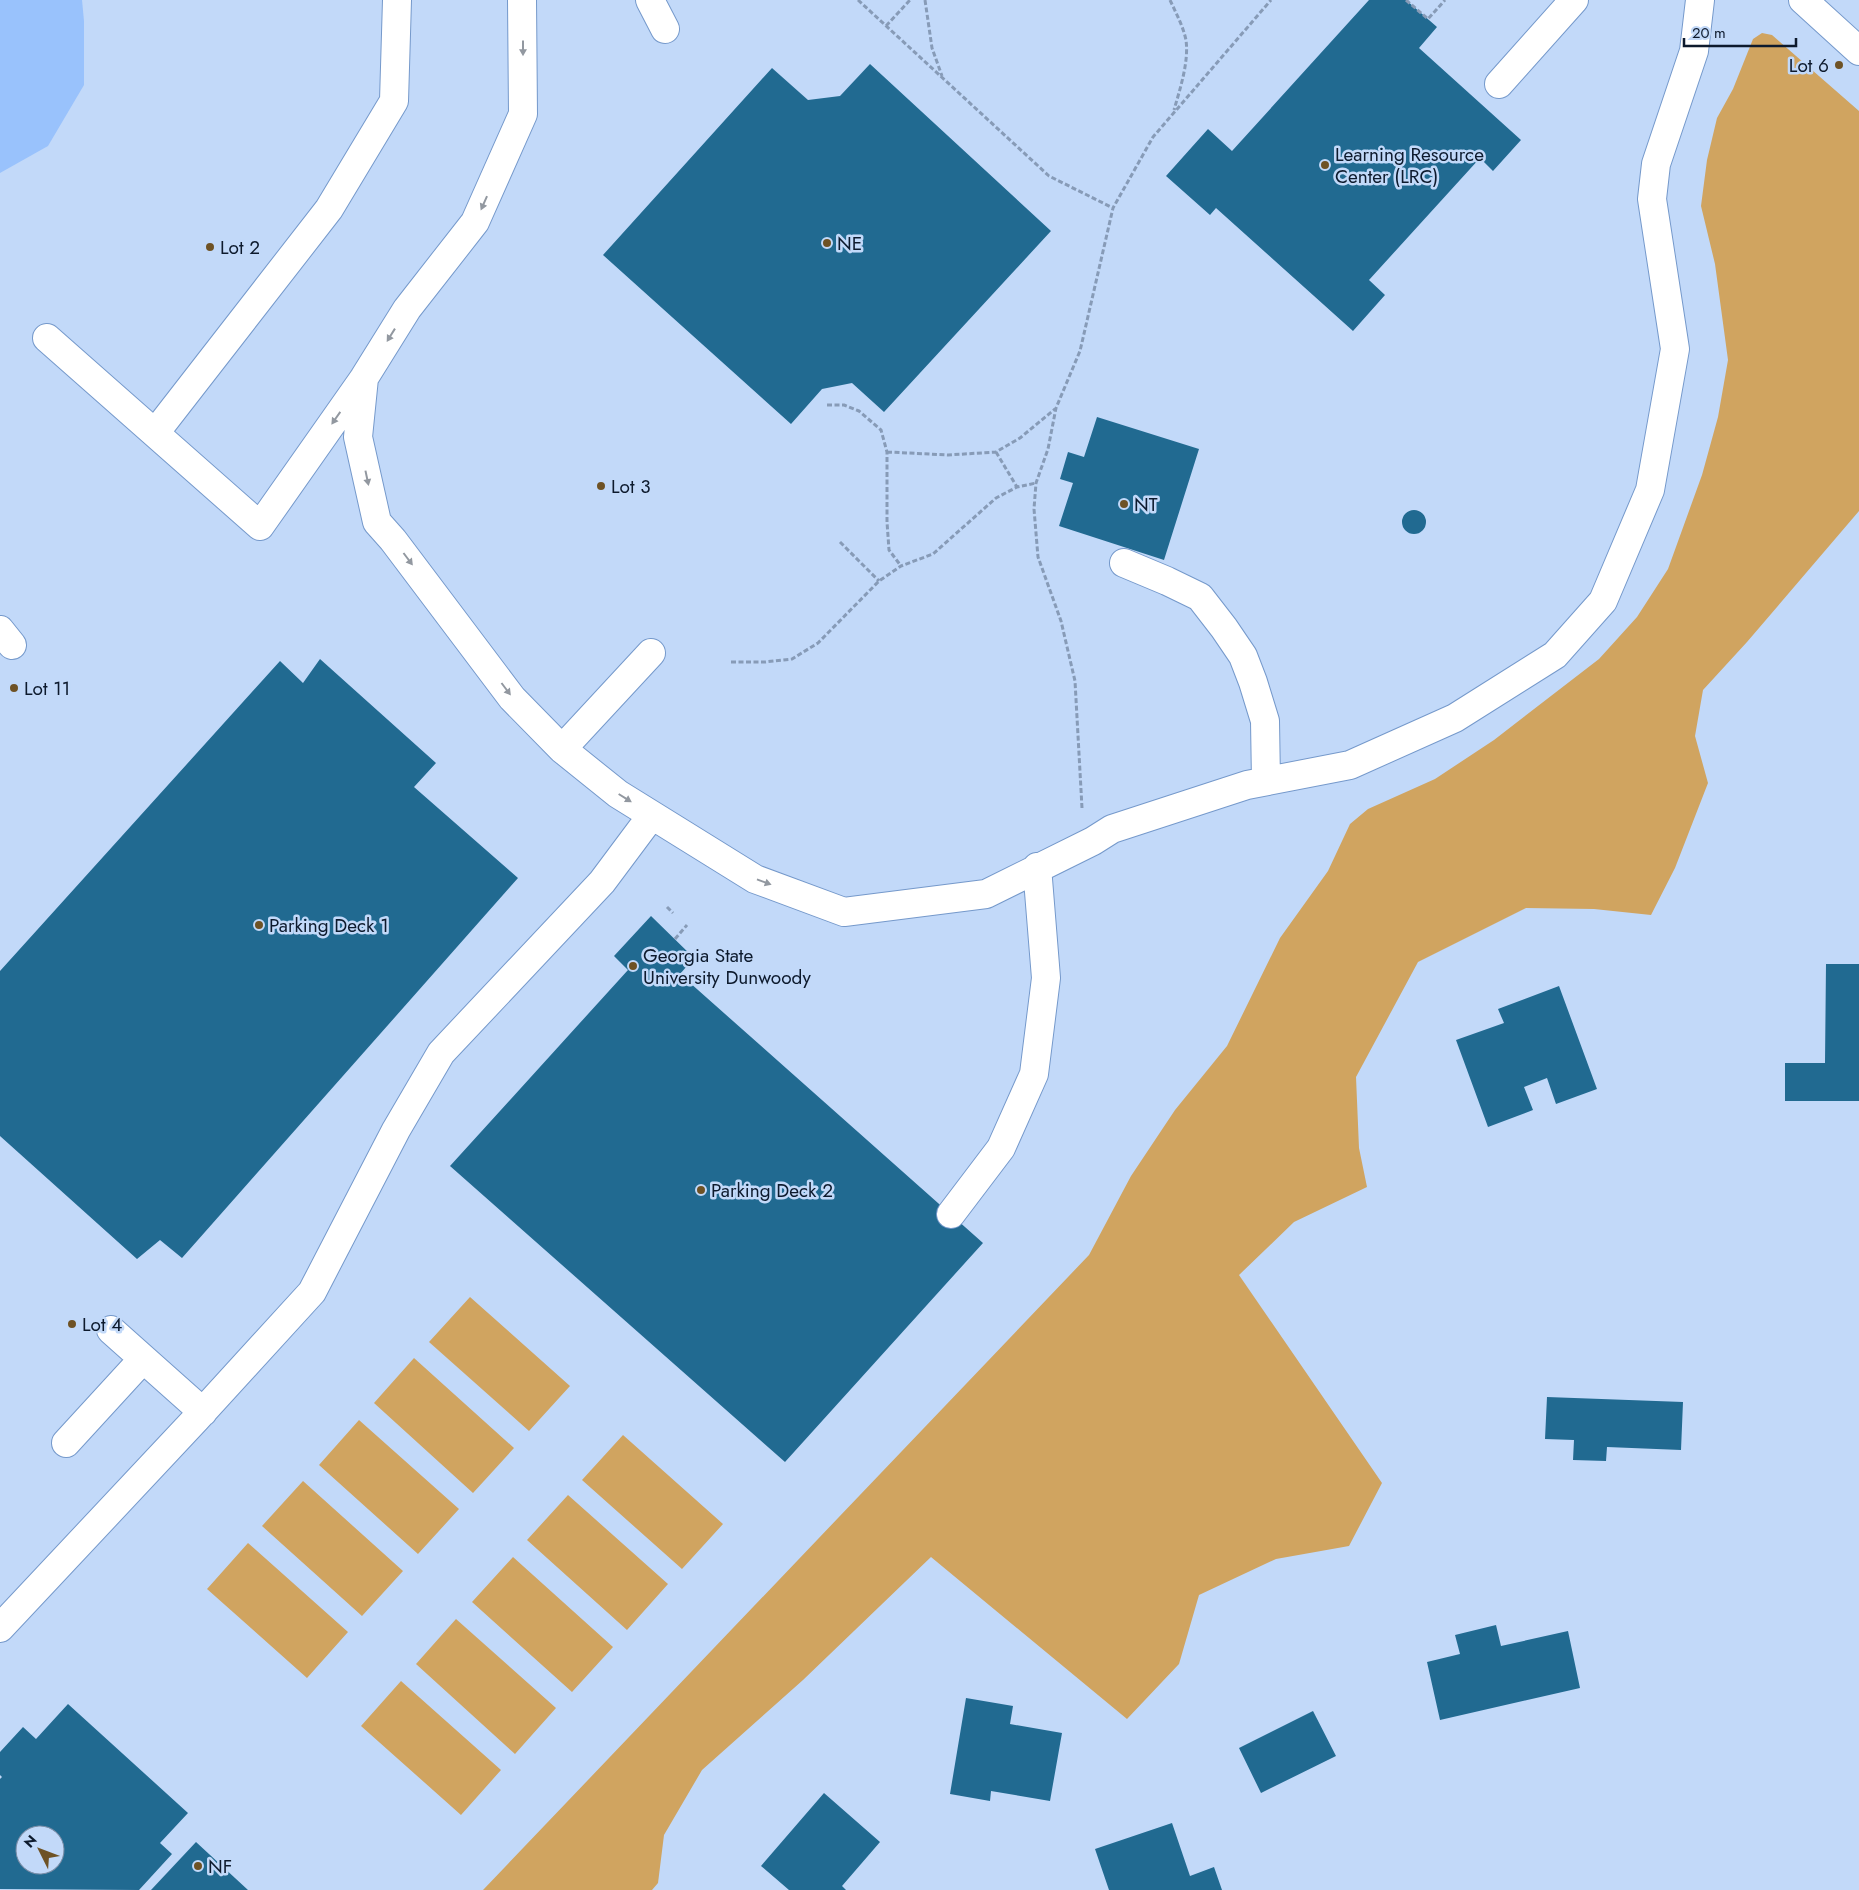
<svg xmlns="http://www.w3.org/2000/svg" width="1859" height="1890" font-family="Jost,sans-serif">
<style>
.green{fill:#d0a460}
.water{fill:#99c2fc}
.building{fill:#216a91;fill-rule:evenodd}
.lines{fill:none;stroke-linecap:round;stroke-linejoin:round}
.minor-casing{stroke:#7599cb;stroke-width:30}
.path{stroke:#879bb7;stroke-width:3;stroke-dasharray:5 2.5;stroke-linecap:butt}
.minor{stroke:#fff;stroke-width:28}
.oneway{fill:#9298a0}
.poi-dot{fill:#6e5225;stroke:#c2d9f9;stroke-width:2}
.labels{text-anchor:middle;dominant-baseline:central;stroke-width:5;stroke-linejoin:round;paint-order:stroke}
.poi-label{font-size:19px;fill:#0d1a2d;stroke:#c2d9f9;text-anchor:start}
</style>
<rect width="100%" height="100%" fill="#c2d9f9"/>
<path class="green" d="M 1762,33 L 1772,35 L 1859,111 L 1859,511 L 1747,642 L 1703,690 L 1695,736 L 1708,783 L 1675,868 L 1651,915 L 1594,909 L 1526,908 L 1418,962 L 1356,1077 L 1359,1148 L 1367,1187 L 1294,1222 L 1239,1275 L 1382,1483 L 1349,1546 L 1276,1559 L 1199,1595 L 1179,1664 L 1127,1719 L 931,1557 L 803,1680 L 702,1770 L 664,1835 L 658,1883 L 652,1890 L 483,1890 L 1089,1255 L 1131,1176 L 1175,1110 L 1227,1046 L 1280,938 L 1328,871 L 1350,824 L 1368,809 L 1435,779 L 1494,740 L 1599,659 L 1637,617 L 1668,569 L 1702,475 L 1718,417 L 1728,360 L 1715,264 L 1701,206 L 1707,160 L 1717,118 L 1733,89 L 1753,39 Z
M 470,1297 L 570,1386 L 529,1431 L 429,1342 Z
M 414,1358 L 514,1448 L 473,1493 L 374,1403 Z
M 359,1420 L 459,1509 L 418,1554 L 319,1465 Z
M 623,1435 L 723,1524 L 682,1569 L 582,1480 Z
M 303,1481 L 403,1571 L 362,1616 L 262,1526 Z
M 568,1495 L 668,1584 L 627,1630 L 527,1540 Z
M 248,1543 L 348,1632 L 307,1678 L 207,1589 Z
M 513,1557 L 613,1647 L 572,1692 L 472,1602 Z
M 456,1619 L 556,1708 L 515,1754 L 416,1664 Z
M 401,1681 L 501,1770 L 461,1815 L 361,1726 Z"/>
<path class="water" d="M 0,0 L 82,0 L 84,21 L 84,85 L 48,146 L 0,173 Z"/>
<path class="building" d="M 1369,0 L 1406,0 L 1437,27 L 1419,48 L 1521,140 L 1493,171 L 1480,158 L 1369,280 L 1385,295 L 1353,331 L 1216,208 L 1210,215 L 1166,176 L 1208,129 L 1232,151 Z
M 870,64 L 1051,231 L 884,412 L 852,383 L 822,389 L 791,424 L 603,255 L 772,68 L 808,100 L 840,96 Z
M 1097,417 L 1199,449 L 1164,560 L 1059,526 L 1073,483 L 1060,479 L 1068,452 L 1084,457 Z
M1402 522a12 12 0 1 1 24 0a12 12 0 1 1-24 0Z
M 320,659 L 436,763 L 414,787 L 518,878 L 182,1258 L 160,1240 L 137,1259 L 0,1136 L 0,971 L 280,661 L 303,683 Z
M 651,916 L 694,958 L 680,974 L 983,1243 L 785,1462 L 450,1166 L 628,970 L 614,956 Z
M 1826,964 L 1859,964 L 1859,1101 L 1785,1101 L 1785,1063 L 1825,1063 Z
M 1559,986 L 1597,1089 L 1556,1104 L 1547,1078 L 1524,1087 L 1533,1110 L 1488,1127 L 1456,1040 L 1504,1023 L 1498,1009 Z
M 1547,1397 L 1683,1402 L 1681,1450 L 1607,1447 L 1606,1461 L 1573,1460 L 1574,1440 L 1545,1439 Z
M 1496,1625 L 1501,1646 L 1568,1631 L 1580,1688 L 1440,1720 L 1427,1662 L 1460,1654 L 1455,1635 Z
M 966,1698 L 1013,1706 L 1010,1724 L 1062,1733 L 1050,1801 L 991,1791 L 990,1801 L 950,1794 Z
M 68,1704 L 188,1813 L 160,1843 L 172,1854 L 139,1890 L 0,1889 L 0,1779 L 2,1777 L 0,1775 L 0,1752 L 23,1727 L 36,1739 ZM 25,1835 L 55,1835 L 55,1865 L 25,1865 Z
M 1313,1711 L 1336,1756 L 1261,1793 L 1239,1748 Z
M 824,1793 L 880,1842 L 842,1886 L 846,1890 L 789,1890 L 761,1866 Z
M 1172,1823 L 1190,1876 L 1214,1867 L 1222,1890 L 1109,1890 L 1095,1849 Z
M 196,1842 L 248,1890 L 151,1890 Z"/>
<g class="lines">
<defs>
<path id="minor" d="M 650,0 L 665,29
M 1803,0 L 1859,51
M 1499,84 L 1574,0
M 47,338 L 260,526 L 364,378 L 407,309 L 475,222 L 523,114 L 522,0
M 364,378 L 358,437 L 377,522 L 393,540 L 512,698 L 562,749 L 618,794 L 755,879 L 844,912 L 986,894 L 1093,841 L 1112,829 L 1247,785 L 1350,765 L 1455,718 L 1555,655 L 1603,601 L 1650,490 L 1675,349 L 1652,199 L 1656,164 L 1694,51 L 1700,0
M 155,433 L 329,209 L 394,101 L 397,0
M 1124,563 L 1167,581 L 1200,597 L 1224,628 L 1243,656 L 1253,682 L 1265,721 L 1266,781
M 0,630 L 12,645
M 562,749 L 651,653
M 951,1214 L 1001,1148 L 1034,1074 L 1046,978 L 1037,867
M 111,1330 L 203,1412
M 66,1443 L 143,1359
M 0,1628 L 196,1419 L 312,1292 L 396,1130 L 441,1053 L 602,882 L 652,815"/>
</defs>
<use href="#minor" class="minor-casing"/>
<path class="path" d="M 858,0 L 1049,176 L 1113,208
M 925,0 L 932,48 L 942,76
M 1170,0 C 1176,13 1183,26 1186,40 C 1189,62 1180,89 1174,110
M 1406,0 L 1428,19 L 1445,0
M 886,26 L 910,0
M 827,405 L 844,405 L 859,411 L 881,430 L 887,452 L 887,522 L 889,550 L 901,566
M 887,452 L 948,455 L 996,452 L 1020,438 L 1055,409
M 996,452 L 1017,487
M 840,542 L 879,581
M 731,662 L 765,662 L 792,659 L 818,643 L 879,581 L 901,566 L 933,554 L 996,498 L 1017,487 L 1036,483
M 1082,808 L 1075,681 L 1061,621 L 1038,557 L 1034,509 L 1036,483 L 1048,449 L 1056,408 L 1080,351 L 1113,208 L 1153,137 L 1271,0
M 667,907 L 673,913
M 675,939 L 687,925"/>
<use href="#minor" class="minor"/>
</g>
<defs><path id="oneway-solid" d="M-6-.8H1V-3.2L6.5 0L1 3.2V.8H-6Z" transform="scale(1.25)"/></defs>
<g class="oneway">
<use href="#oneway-solid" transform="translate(523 48) rotate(90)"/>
<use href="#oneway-solid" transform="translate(484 203) rotate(114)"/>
<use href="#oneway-solid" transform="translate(391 335) rotate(122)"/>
<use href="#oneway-solid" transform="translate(336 418) rotate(125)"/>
<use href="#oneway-solid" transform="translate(367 478) rotate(78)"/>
<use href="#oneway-solid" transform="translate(408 559) rotate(53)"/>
<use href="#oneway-solid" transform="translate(506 689) rotate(53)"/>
<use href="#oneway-solid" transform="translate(625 798) rotate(32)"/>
<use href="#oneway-solid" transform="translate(764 882) rotate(20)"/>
</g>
<g class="poi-dot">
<circle cx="1839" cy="65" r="5"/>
<circle cx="1325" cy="165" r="5"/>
<circle cx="827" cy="243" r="5"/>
<circle cx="210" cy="247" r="5"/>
<circle cx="601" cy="486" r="5"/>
<circle cx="1124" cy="504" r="5"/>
<circle cx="14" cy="688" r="5"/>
<circle cx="259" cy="925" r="5"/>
<circle cx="633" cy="966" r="5"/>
<circle cx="701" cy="1190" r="5"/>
<circle cx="72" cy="1324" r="5"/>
<circle cx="198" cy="1866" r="5"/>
</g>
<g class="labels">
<g class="poi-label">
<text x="1829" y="65" text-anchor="end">Lot 6</text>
<text x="1335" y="154">Learning Resource<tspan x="1335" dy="22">Center (LRC)</tspan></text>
<text x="837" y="243">NE</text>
<text x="220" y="247">Lot 2</text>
<text x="611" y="486">Lot 3</text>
<text x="1134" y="504">NT</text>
<text x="24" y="688">Lot 11</text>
<text x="269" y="925">Parking Deck 1</text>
<text x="643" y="955">Georgia State<tspan x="643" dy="22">University Dunwoody</tspan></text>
<text x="711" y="1190">Parking Deck 2</text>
<text x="82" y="1324">Lot 4</text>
<text x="208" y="1866">NF</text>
</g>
</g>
<g transform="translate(40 1850) rotate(312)"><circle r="24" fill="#c2d9f9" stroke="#7a8da7"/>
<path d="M0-4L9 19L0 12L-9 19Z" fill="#6e5225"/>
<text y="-8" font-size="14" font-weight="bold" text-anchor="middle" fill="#0d1a2d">N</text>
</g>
<path d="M1684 38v8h112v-8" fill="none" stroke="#0d1a2d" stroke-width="2.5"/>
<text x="1692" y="38" font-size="15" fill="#0d1a2d" stroke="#c2d9f9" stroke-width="4" paint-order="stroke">20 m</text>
</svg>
